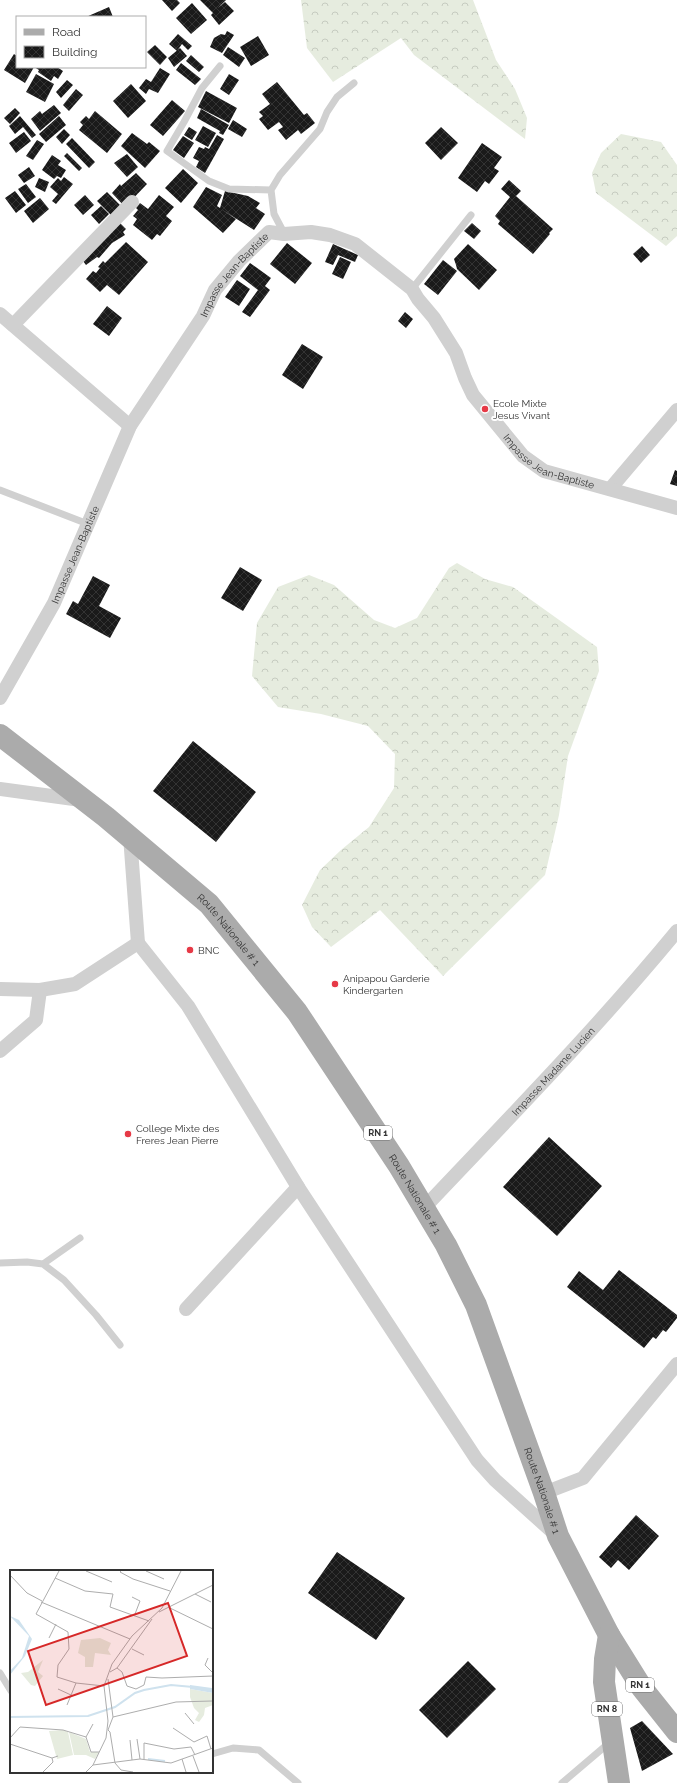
<svg xmlns="http://www.w3.org/2000/svg" width="677" height="1783" font-family="Raleway,sans-serif">
<style>
.forest{fill:url(#forest-crowns)}
.building{fill:url(#building-cross-hatch)}
.lines{fill:none;stroke-linecap:round;stroke-linejoin:round}
.service{stroke:#d0d0d0;stroke-width:7}
.minor{stroke:#d0d0d0;stroke-width:14}
.primary{stroke:#ababab;stroke-width:22}
.poi-dot{fill:#e63946;stroke:#fff;stroke-width:1.5}
.labels{text-anchor:middle;dominant-baseline:central;stroke-width:4;stroke-linejoin:round;paint-order:stroke}
.shield{fill:#fff;stroke:#707070;stroke-width:1}
.shield-label{font-size:9px;font-weight:bold;fill:#333}
.street-label{font-size:10px;fill:#333;stroke:#fff}
.poi-label{font-size:10px;fill:#333;stroke:#fff;text-anchor:start}
.inset-river{fill:none;stroke:#cfe2ee;stroke-width:2}
.inset-road{fill:none;stroke:#adadad;stroke-width:1}
.view{fill:#d62828;fill-opacity:0.15;stroke:#d62828;stroke-width:2}
.inset-edge{fill:none;stroke:#333;stroke-width:2}
</style>
<defs>
<pattern id="forest-crowns" width="20" height="18" patternUnits="userSpaceOnUse"><rect width="20" height="18" fill="#e6ecdf"/><path d="M2 6a3 3 0 1 1 6 0M12 15a3 3 0 1 1 6 0" fill="none" stroke="#c6cbc0"/></pattern>
<pattern id="building-cross-hatch" width="8" height="8" patternUnits="userSpaceOnUse"><rect width="8" height="8" fill="#1a1a1a"/><path d="M0 0l8 8M0 8l8-8" fill="none" stroke="#333"/></pattern>
</defs>
<rect width="100%" height="100%" fill="#fff"/>
<path class="forest" d="M 301,0 L 473,0 L 496,60 L 515,89 L 527,118 L 525,139 L 414,55 L 401,38 L 333,82 L 307,48 Z
M 621,134 L 661,142 L 677,165 L 677,236 L 666,246 L 596,193 L 592,173 L 601,153 Z
M 457,563 L 485,579 L 513,587 L 597,647 L 599,671 L 568,756 L 559,815 L 545,875 L 443,976 L 380,910 L 331,947 L 312,927 L 302,905 L 320,870 L 341,850 L 369,827 L 394,788 L 395,754 L 368,726 L 321,714 L 278,707 L 252,676 L 257,623 L 278,587 L 309,575 L 334,585 L 374,620 L 395,628 L 417,618 L 449,568 Z"/>
<path class="building" d="M 162,0 L 177,0 L 180,3 L 172,11 Z
M 200,0 L 226,0 L 218,8 L 225,2 L 234,11 L 219,25 L 211,15 L 213,13 Z
M 192,3 L 207,20 L 191,34 L 176,18 Z
M 109,7 L 113,17 L 86,17 Z
M 227,31 L 234,35 L 222,53 L 210,47 L 214,38 L 221,34 L 225,35 Z
M 178,34 L 192,46 L 188,50 L 182,44 L 177,51 L 169,44 Z
M 258,36 L 269,55 L 251,66 L 240,47 Z
M 155,45 L 167,57 L 160,65 L 147,52 Z
M 228,47 L 245,58 L 239,67 L 223,55 Z
M 180,48 L 187,56 L 174,67 L 168,58 Z
M 14,54 L 17,56 L 17,67 L 57,67 L 63,71 L 58,79 L 54,76 L 51,81 L 38,72 L 39,70 L 34,67 L 25,83 L 4,70 Z
M 191,55 L 204,67 L 199,72 L 186,61 Z
M 181,63 L 201,79 L 195,85 L 176,70 Z
M 160,68 L 170,74 L 158,93 L 149,89 L 146,94 L 139,88 L 146,79 L 151,82 Z
M 36,74 L 54,84 L 45,102 L 26,92 Z
M 229,74 L 239,80 L 229,95 L 220,89 Z
M 67,80 L 73,85 L 61,98 L 56,92 Z
M 277,82 L 304,115 L 307,113 L 315,123 L 301,134 L 298,130 L 286,140 L 278,130 L 283,127 L 279,122 L 268,130 L 259,119 L 263,116 L 259,112 L 270,104 L 262,94 Z
M 131,84 L 146,101 L 128,118 L 113,101 Z
M 76,89 L 83,95 L 69,111 L 63,105 Z
M 206,91 L 237,108 L 229,123 L 198,107 Z
M 172,100 L 185,111 L 163,136 L 150,125 Z
M 54,105 L 61,113 L 40,131 L 31,119 L 40,111 L 42,114 Z
M 15,108 L 20,113 L 10,124 L 4,118 Z
M 201,109 L 229,125 L 223,135 L 219,133 L 220,131 L 197,118 Z
M 95,111 L 122,134 L 107,153 L 79,130 L 83,125 L 80,122 L 86,116 L 89,119 Z
M 20,116 L 36,135 L 32,138 L 23,127 L 15,134 L 9,126 Z
M 59,116 L 66,125 L 46,142 L 39,134 Z
M 233,120 L 247,129 L 242,137 L 228,129 Z
M 203,126 L 216,133 L 208,147 L 195,140 Z
M 189,127 L 197,132 L 192,140 L 184,135 Z
M 441,127 L 458,143 L 441,160 L 425,143 Z
M 64,129 L 70,135 L 62,144 L 56,137 Z
M 24,132 L 31,141 L 16,153 L 9,143 Z
M 132,133 L 147,144 L 149,142 L 160,151 L 145,168 L 121,146 Z
M 217,135 L 224,139 L 205,173 L 196,167 L 199,161 L 193,158 L 199,147 L 204,149 L 205,147 L 209,149 Z
M 183,136 L 194,143 L 184,158 L 173,150 Z
M 72,138 L 95,162 L 89,168 L 66,144 Z
M 37,140 L 44,144 L 33,160 L 26,156 Z
M 482,143 L 502,157 L 494,168 L 499,171 L 489,184 L 485,181 L 477,192 L 458,178 Z
M 67,153 L 82,168 L 79,171 L 64,156 Z
M 127,154 L 138,167 L 127,177 L 114,163 Z
M 52,155 L 61,161 L 58,165 L 66,170 L 61,178 L 57,176 L 54,179 L 42,170 Z
M 29,167 L 35,176 L 24,183 L 18,175 Z
M 183,169 L 198,183 L 181,203 L 165,188 Z
M 136,173 L 147,184 L 125,207 L 112,193 L 120,184 L 121,186 Z
M 64,177 L 73,184 L 56,204 L 52,201 L 58,194 L 50,187 L 58,178 L 61,181 Z
M 39,178 L 49,182 L 45,192 L 35,187 Z
M 509,180 L 521,191 L 516,196 L 553,229 L 549,233 L 550,234 L 533,254 L 498,224 L 500,221 L 495,216 L 510,197 L 501,189 Z
M 26,184 L 36,197 L 28,203 L 18,189 Z
M 206,187 L 222,195 L 217,206 L 220,208 L 225,191 L 248,196 L 260,203 L 256,208 L 265,214 L 254,230 L 221,209 L 236,219 L 223,233 L 193,207 Z
M 15,191 L 26,205 L 16,213 L 5,198 Z
M 107,192 L 121,206 L 111,215 L 97,201 Z
M 85,195 L 94,205 L 83,215 L 74,205 Z
M 159,195 L 174,207 L 166,216 L 172,221 L 160,236 L 157,234 L 152,240 L 133,225 L 137,219 L 133,216 L 138,210 L 136,208 L 140,203 L 148,209 Z
M 40,198 L 49,209 L 33,223 L 24,211 Z
M 101,206 L 109,214 L 99,224 L 91,215 Z
M 119,222 L 126,229 L 123,232 L 125,235 L 112,243 L 99,258 L 97,257 L 86,265 L 83,261 Z
M 472,223 L 481,231 L 474,239 L 464,231 Z
M 126,242 L 148,262 L 119,295 L 107,285 L 100,292 L 86,279 L 93,271 L 96,273 L 100,268 L 98,267 L 103,261 L 105,263 Z
M 287,243 L 312,263 L 295,284 L 270,264 Z
M 333,244 L 358,255 L 355,262 L 338,255 L 333,265 L 325,262 Z
M 468,244 L 497,270 L 479,290 L 457,269 L 456,265 L 454,259 Z
M 642,246 L 650,255 L 641,263 L 633,254 Z
M 340,257 L 351,262 L 343,279 L 332,274 Z
M 443,260 L 457,271 L 438,295 L 424,284 Z
M 250,263 L 271,278 L 265,286 L 270,290 L 250,317 L 242,312 L 258,290 L 240,276 Z
M 237,280 L 250,289 L 239,306 L 225,297 Z
M 107,306 L 122,318 L 109,336 L 93,324 Z
M 405,312 L 413,319 L 406,328 L 398,321 Z
M 302,344 L 323,357 L 303,389 L 282,375 Z
M 675,470 L 677,471 L 677,486 L 670,484 Z
M 240,567 L 262,580 L 243,611 L 221,598 Z
M 93,576 L 110,585 L 99,606 L 121,618 L 110,638 L 66,614 L 73,601 L 78,604 Z
M 193,741 L 256,792 L 216,842 L 153,791 Z
M 549,1137 L 602,1186 L 557,1236 L 503,1187 Z
M 619,1270 L 677,1315 L 677,1318 L 666,1332 L 663,1330 L 656,1339 L 653,1337 L 644,1348 L 567,1287 L 579,1271 L 603,1290 Z
M 636,1515 L 659,1536 L 629,1570 L 618,1560 L 611,1568 L 599,1557 Z
M 337,1552 L 405,1598 L 376,1640 L 308,1593 Z
M 468,1661 L 496,1689 L 447,1738 L 419,1710 Z
M 642,1721 L 673,1754 L 642,1771 L 630,1728 Z"/>
<g class="lines">
<path class="service" d="M 220,66 L 202,88 L 184,122 L 167,151 L 209,181 L 229,189 L 271,190
M 284,233 L 274,214 L 271,190 L 280,175 L 320,129 L 327,112 L 337,97 L 354,83
M 412,289 L 471,215
M 0,490 L 88,524
M 0,1263 L 27,1262 L 43,1264 L 80,1238
M 43,1264 L 64,1280 L 96,1315 L 120,1345
M 0,1673 L 11,1691
M 212,1754 L 233,1748 L 259,1750 L 298,1783
M 562,1783 L 609,1743"/>
<g class="minor">
<path d="M 0,314 L 130,426"/>
<path d="M 13,325 L 132,202"/>
<path d="M 610,489 L 677,410"/>
<path id="s1" d="M 0,698 L 54,603 L 130,426 L 203,316 L 215,290 L 239,261 L 269,232 L 284,234 L 311,232 L 330,235 L 355,244 L 412,289 L 418,299 L 434,318 L 456,353 L 465,378 L 473,395 L 523,456 L 544,471 L 677,508"/>
<path d="M 0,789 L 81,800"/>
<path d="M 130,836 L 138,943 L 188,1006 L 298,1187 L 477,1460 L 495,1480 L 556,1535"/>
<path d="M 0,989 L 40,990 L 75,984 L 138,943"/>
<path d="M 0,1051 L 36,1020 L 40,990"/>
<path id="s2" d="M 424,1208 C 510,1117 598,1027 677,931"/>
<path d="M 186,1309 L 298,1187"/>
<path d="M 544,1493 L 583,1478 L 677,1364"/>
</g>
<g class="primary">
<path id="s3" d="M 0,735 L 106,817 L 209,904 L 297,1012 L 399,1166 L 446,1245 L 476,1305 L 544,1493 L 558,1536 L 609,1635 L 642,1688 L 677,1732"/>
<path d="M 609,1635 L 605,1659 L 604,1682 L 619,1783"/>
</g>
</g>
<g class="poi-dot">
<circle cx="485" cy="409" r="4"/>
<circle cx="190" cy="950" r="4"/>
<circle cx="335" cy="984" r="4"/>
<circle cx="128" cy="1134" r="4"/>
</g>
<g class="labels">
<g class="shield">
<rect x="364" y="1126" width="28" height="14" rx="3"/>
<rect x="626" y="1678" width="28" height="14" rx="3"/>
<rect x="592" y="1702" width="30" height="14" rx="3"/>
</g>
<g class="shield-label">
<text x="378" y="1133">RN 1</text>
<text x="640" y="1685">RN 1</text>
<text x="607" y="1709">RN 8</text>
</g>
<g class="street-label">
<text stroke="none"><textPath href="#s1" startOffset="486">Impasse Jean-Baptiste</textPath></text>
<text stroke="none"><textPath href="#s1" startOffset="930">Impasse Jean-Baptiste</textPath></text>
<text stroke="none"><textPath href="#s1" startOffset="162">Impasse Jean-Baptiste</textPath></text>
<text stroke="none"><textPath href="#s3" startOffset="301">Route Nationale # 1</textPath></text>
<text stroke="none"><textPath href="#s2" startOffset="188">Impasse Madame Lucien</textPath></text>
<text stroke="none"><textPath href="#s3" startOffset="625">Route Nationale # 1</textPath></text>
<text stroke="none"><textPath href="#s3" startOffset="949">Route Nationale # 1</textPath></text>
</g>
<g class="poi-label">
<text x="493" y="403">Ecole Mixte<tspan x="493" dy="12">Jesus Vivant</tspan></text>
<text x="198" y="950">BNC</text>
<text x="343" y="978">Anipapou Garderie<tspan x="343" dy="12">Kindergarten</tspan></text>
<text x="136" y="1128">College Mixte des<tspan x="136" dy="12">Freres Jean Pierre</tspan></text>
</g>
</g>
<g transform="translate(10 1570)">
<rect width="203" height="203" fill="#fff"/>
<path d="M 180,119 L 203,123 L 203,127 L 180,127 ZM 53,160 L 58,162 L 63,185 L 47,189 L 39,161 Z" fill="#e6ecdf"/>
<path d="M 90,68 L 101,73 L 98,80 L 101,85 L 85,83 L 83,97 L 75,97 L 75,87 L 68,83 L 71,70 ZM 33,90 L 28,102 L 33,106 L 25,116 L 21,115 L 11,103 L 18,102 ZM 180,127 L 203,127 L 203,135 L 195,138 L 194,145 L 189,152 L 185,150 L 189,143 L 184,138 Z" fill="#e6ecdf"/>
<path d="M 59,162 L 76,169 L 80,182 L 89,182 L 85,189 L 76,185 L 64,185 Z" fill="#e6ecdf"/>
<path d="M 0,46 L 9,50 L 22,69 L 15,86 L 0,105 L 0,101 L 12,88 L 19,66 ZM 180,115 L 202,118 L 203,123 L 180,119 Z" fill="#cfe2ee"/>
<path class="inset-river" d="M 0,147 L 78,146 L 105,137 L 125,123 L 134,120 L 161,115 L 183,117M 138,189 L 155,191"/>
<path class="inset-road" d="M 49,1 L 26,44 L 58,62 L 59,79 L 48,95 L 47,107 L 66,113 L 94,116M 76,1 L 102,12M 111,1 L 110,2 L 123,9 L 160,21M 136,1 L 154,9M 0,5 L 17,23 L 32,31M 45,8 L 75,21 L 103,24 L 100,37 L 139,51M 185,24 L 201,32M 122,27 L 130,31 L 125,44M 31,32 L 120,69M 160,38 L 203,59M 149,42 L 203,15M 39,68 L 46,54M 122,79 L 134,85M 198,88 L 195,95 L 203,103M 107,98 L 112,102 L 117,116 L 126,119 L 134,115 L 136,107 L 152,108 L 203,106M 100,102 L 107,98 L 142,49M 98,109 L 103,147 L 98,160 L 100,162 L 105,193 L 111,200 L 123,202M 48,119 L 61,125M 57,135 L 66,113M 175,143 L 184,154M 103,147 L 166,132 L 202,131M 163,158 L 184,172 L 197,166 L 201,179M 76,167 L 83,154M 0,168 L 10,157 L 53,160 L 76,167 L 81,182 L 89,182M 127,169 L 130,189M 120,170 L 122,190M 0,174 L 42,188 L 48,186M 183,186 L 189,202M 134,189 L 134,173 L 164,179 L 181,177 L 185,185M 172,189 L 176,202M 83,195 L 130,189 L 161,193 L 203,178M 33,202 L 43,192 L 42,188M 76,202 L 83,195 L 96,168 L 98,151 L 94,116 L 102,94 L 122,66 L 152,38 L 171,1"/>
<path class="view" d="M 158,33 L 177,86 L 36,135 L 18,81 Z"/>
<rect width="203" height="203" class="inset-edge"/>
</g>
<rect x="16" y="16" width="130" height="52" fill="#ffffff" stroke="#adadad"/>
<rect x="24" y="29" width="20" height="6" fill="#ababab" stroke="#adadad"/>
<text x="52" y="36" font-size="12" fill="#333333">Road</text>
<rect x="24" y="46" width="20" height="12" fill="url(#building-cross-hatch)" stroke="#adadad"/>
<text x="52" y="56" font-size="12" fill="#333333">Building</text>
</svg>
